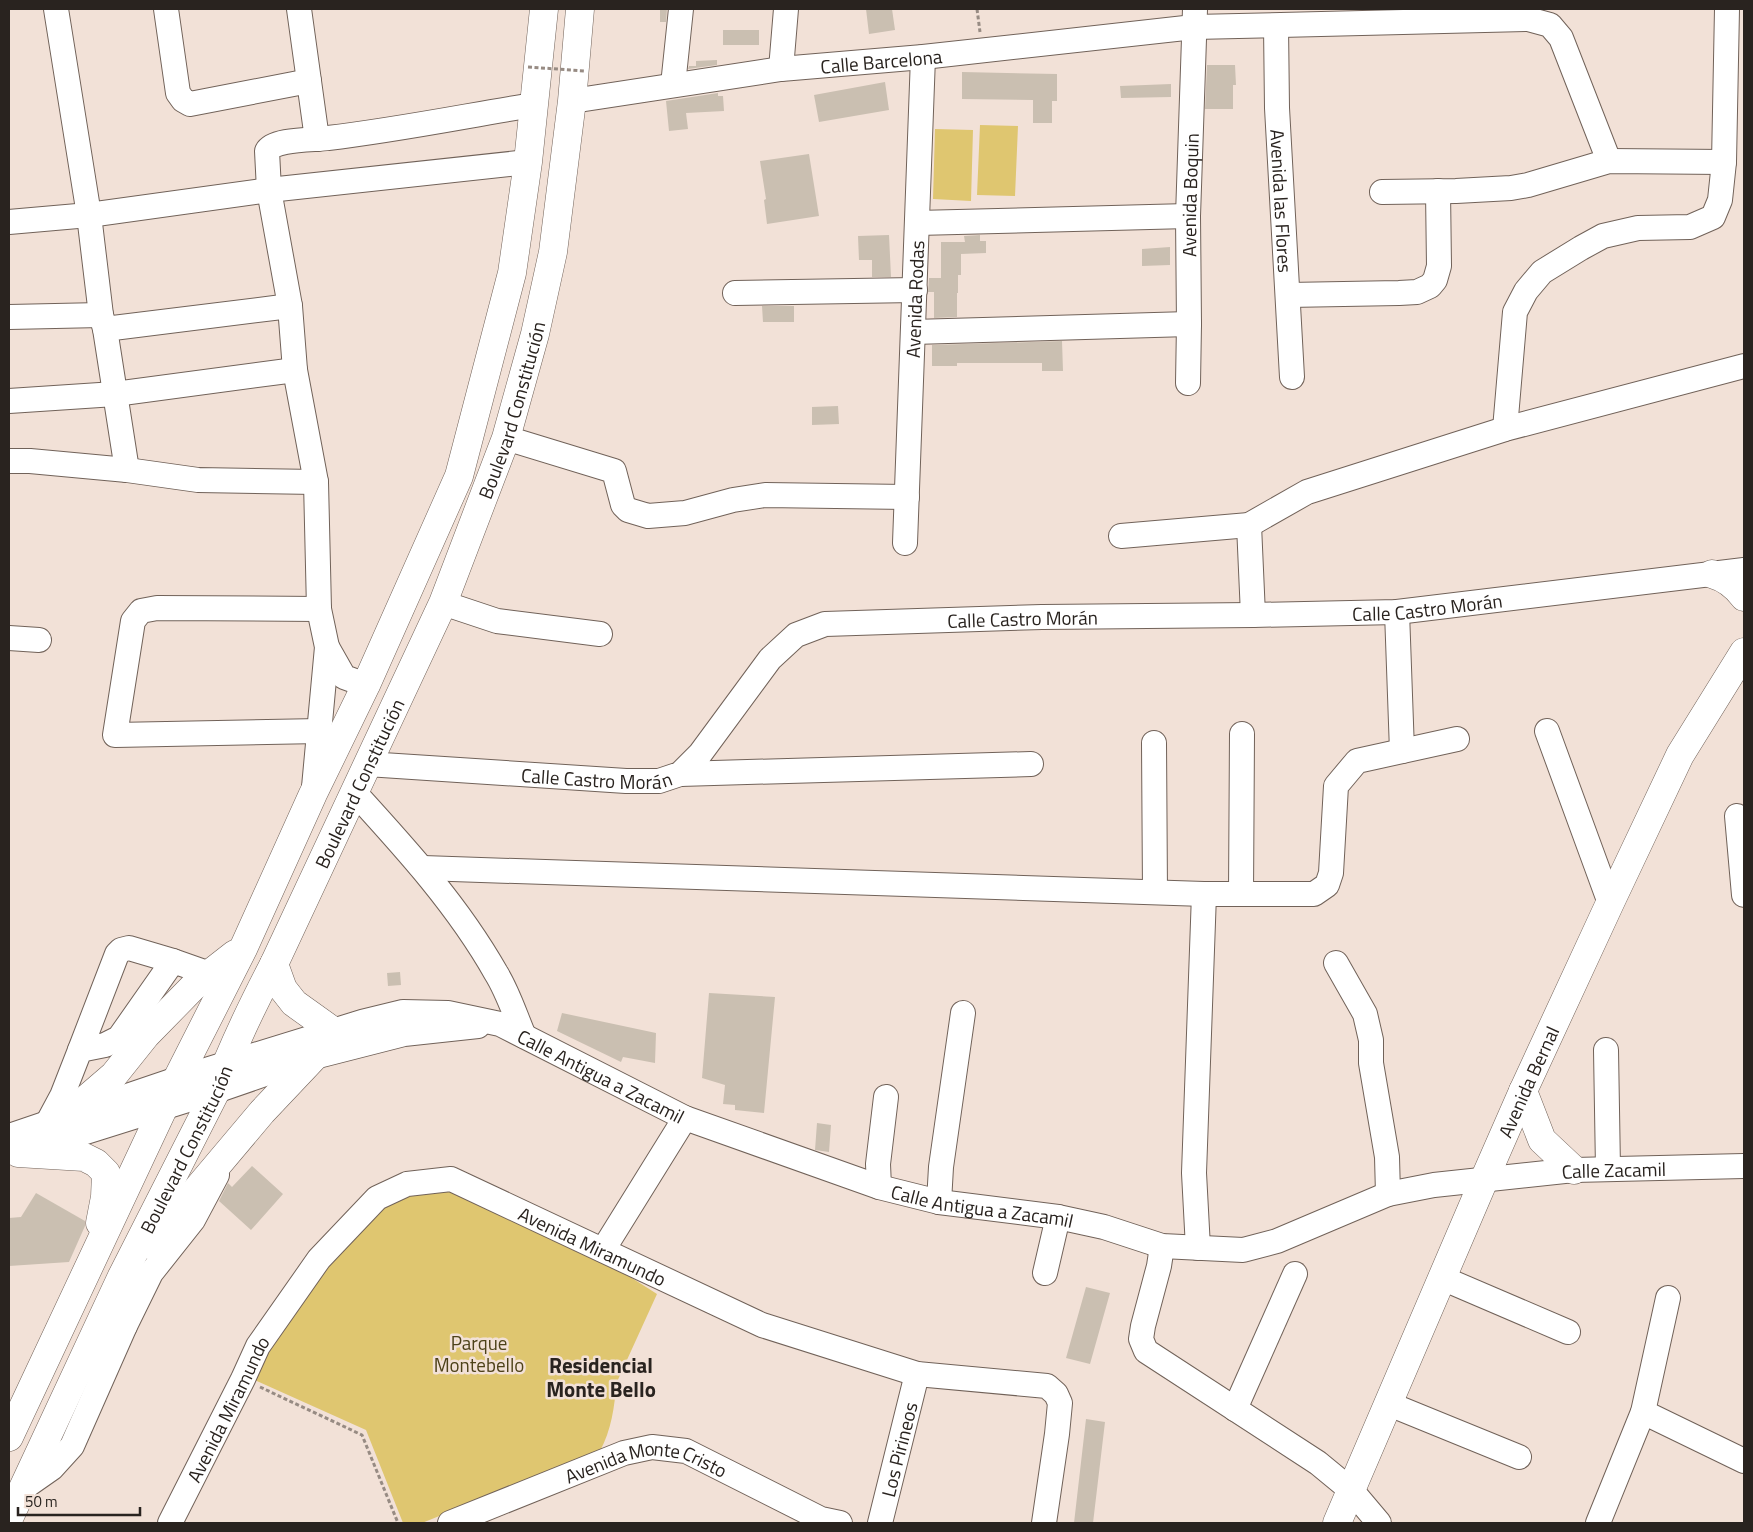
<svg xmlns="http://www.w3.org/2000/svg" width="1753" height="1532" font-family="'Titillium Web',sans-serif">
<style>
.green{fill:#dfc670}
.building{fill:#cabfb1}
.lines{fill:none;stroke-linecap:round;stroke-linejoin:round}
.minor-casing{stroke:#716259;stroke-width:26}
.major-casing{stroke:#716259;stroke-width:29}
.highway-casing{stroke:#716259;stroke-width:29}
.path{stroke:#978b83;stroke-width:3;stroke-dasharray:4 2.5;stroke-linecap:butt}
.minor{stroke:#fff;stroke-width:24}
.major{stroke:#fff;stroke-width:28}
.highway{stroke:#fff;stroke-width:28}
.path-bridge{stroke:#978b83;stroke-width:3;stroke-dasharray:4 2.5;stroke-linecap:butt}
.labels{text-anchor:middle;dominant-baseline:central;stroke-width:5;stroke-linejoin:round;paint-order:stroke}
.street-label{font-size:19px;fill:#29231f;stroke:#f2e1d7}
.park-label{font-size:19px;fill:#4d4118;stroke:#f2e1d7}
.quarter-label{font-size:21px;font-weight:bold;fill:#29231f;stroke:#f2e1d7}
</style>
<rect width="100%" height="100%" fill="#f2e1d7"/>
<path class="green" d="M 980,125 L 1018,126 L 1015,196 L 977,195 Z
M 935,129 L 973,130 L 971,201 L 933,199 Z
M 449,1190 L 624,1273 L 657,1294 L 616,1384 C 615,1406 611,1431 600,1451 L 422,1523 L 403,1523 L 366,1430 L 248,1377 L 290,1310 L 348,1240 L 385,1201 L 414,1194 Z"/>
<path class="building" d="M 660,9 L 667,9 L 666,22 L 660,22 Z
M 866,9 L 892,9 L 895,30 L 869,34 Z
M 723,30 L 759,30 L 759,45 L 723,45 Z
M 717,60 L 717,65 L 688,69 L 689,66 L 696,66 L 696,61 Z
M 1207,65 L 1235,65 L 1236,85 L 1233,85 L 1233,109 L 1205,109 Z
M 962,72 L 1057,74 L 1057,101 L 1052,101 L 1052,123 L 1033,123 L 1033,100 L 962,99 Z
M 885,82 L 889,110 L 819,122 L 814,95 Z
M 1171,84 L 1171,97 L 1121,98 L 1120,86 Z
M 718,93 L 718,96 L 723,96 L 724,111 L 686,113 L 688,129 L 669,131 L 666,101 Z
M 809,154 L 819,216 L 767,224 L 764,200 L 766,199 L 760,161 Z
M 889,235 L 891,277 L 872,277 L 872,260 L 859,260 L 858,236 Z
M 980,235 L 980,241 L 986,241 L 986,253 L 961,254 L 961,275 L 958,275 L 958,293 L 957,293 L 957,317 L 934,318 L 934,292 L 928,292 L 929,278 L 941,278 L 941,242 L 965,242 L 964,236 Z
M 1170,247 L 1170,265 L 1142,266 L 1142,249 Z
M 762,306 L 794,306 L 794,322 L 763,322 Z
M 1062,341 L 1063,371 L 1042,371 L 1042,363 L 957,363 L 957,366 L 932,366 L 932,345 Z
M 838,406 L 839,424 L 812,425 L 812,407 Z
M 400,972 L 401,985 L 388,986 L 387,973 Z
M 709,993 L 775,997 L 764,1113 L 735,1110 L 735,1105 L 723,1104 L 725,1085 L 702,1078 Z
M 562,1013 L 656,1033 L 655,1063 L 623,1057 L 621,1062 L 557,1031 Z
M 817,1123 L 831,1125 L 829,1152 L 815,1150 Z
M 252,1166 L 283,1194 L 251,1230 L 219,1201 L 228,1183 L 232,1187 Z
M 36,1193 L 85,1221 L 85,1226 L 69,1262 L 9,1266 L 9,1218 L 21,1217 Z
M 1086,1287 L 1110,1293 L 1090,1364 L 1066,1358 Z
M 1086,1419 L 1105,1422 L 1093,1523 L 1074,1523 Z"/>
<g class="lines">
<defs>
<g id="minor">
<path d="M 56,9 L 89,215 L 101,315 L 105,329 L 127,470"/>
<path d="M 166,9 L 178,93 L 183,100 L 190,104 L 309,81"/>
<path d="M 299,9 L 317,139"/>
<path id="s1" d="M 1276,26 L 1277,108 L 1292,377"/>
<path d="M 781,69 L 786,9"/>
<path d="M 673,85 L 681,9"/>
<path id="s2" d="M 572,101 L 781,69 L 923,57 L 1194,27 L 1528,19 L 1550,25 L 1561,38 L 1609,161"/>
<path d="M 1382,192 L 1456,191 L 1511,188 L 1528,185 L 1609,161 L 1724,162"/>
<path d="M 9,222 L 89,215 L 269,190 L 528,162"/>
<path d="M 917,223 L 1188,216"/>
<path d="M 735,293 L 915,290"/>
<path d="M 1288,295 L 1399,293 L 1417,292 L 1430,286 L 1435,280 L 1439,266 L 1438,191"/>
<path d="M 9,317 L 101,315"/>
<path d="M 105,329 L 290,306"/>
<path d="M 913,332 L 1189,324"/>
<path id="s3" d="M 1188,383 L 1189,324 L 1188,216 L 1195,9"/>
<path d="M 9,401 L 115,394 L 295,370"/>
<path d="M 1505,429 L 1515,312 L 1526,291 L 1542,272 L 1581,248 L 1603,236 L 1638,228 L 1690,227 L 1713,217 L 1720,200 L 1724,162 L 1727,9"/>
<path d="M 506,438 L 614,471 L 623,505 L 628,510 L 648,516 L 685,513 L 733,500 L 765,495 L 907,497"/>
<path d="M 9,461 L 30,461 L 127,470 L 198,480 L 316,482"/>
<path d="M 1249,525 L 1253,615"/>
<path d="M 1121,536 L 1249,525 L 1307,492 L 1505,429 L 1744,366"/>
<path id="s4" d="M 905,543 L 923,57"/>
<path d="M 443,603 L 497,621 L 600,634"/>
<path d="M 319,609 L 157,608 L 141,611 L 133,621 L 115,735 L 320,731"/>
<path d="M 1397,612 L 1402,751"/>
<path d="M 9,638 L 39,640"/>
<path d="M 327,647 L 344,677 L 366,685"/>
<path d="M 1547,731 L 1610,903"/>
<path d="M 1154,743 L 1155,892"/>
<path id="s5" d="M 367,764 L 626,781 L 659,781 L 680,774 L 700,754 L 770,659 L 796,635 L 825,624 L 1042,617 L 1253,615 L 1397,612 L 1744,570"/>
<path d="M 680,774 L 1031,764"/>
<path d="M 314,787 L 327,647 L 319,609 L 316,482 L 295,370 L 290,306 L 269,190 L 267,151 C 273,139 314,140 328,138 C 397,130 465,116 533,105"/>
<path d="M 355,793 C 407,850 458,906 496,973 C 508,992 515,1015 524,1036"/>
<path d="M 1737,816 L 1744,895"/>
<path d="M 423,868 L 1204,894 L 1314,894 L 1327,885 L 1331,873 L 1336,786 L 1357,761 L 1457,739"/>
<path d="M 1241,894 L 1242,734"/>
<path d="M 1336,963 L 1365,1014 L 1371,1040 L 1371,1063 L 1387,1157 L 1388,1194"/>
<path d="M 80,1050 L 117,954 L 121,950 L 129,948 L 173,961"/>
<path d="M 1606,1050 L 1608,1169"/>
<path d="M 47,1124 L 62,1096 L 80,1050 L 105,1045 L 119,1038 L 173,961 L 210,974"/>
<path id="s6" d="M 9,1136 L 177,1079 L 362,1022 L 403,1012 L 448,1013 L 500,1024 L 685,1118 L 879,1187 L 939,1202 L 1058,1217 L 1104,1227 L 1162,1246 L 1243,1250 L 1277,1241 L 1388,1194 L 1434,1185 L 1574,1170 L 1744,1166"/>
<path d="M 25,1151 L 216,1091 L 314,1057 L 404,1034 L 478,1026"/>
<path d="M 879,1187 L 878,1164 L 886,1097"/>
<path d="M 939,1202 L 941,1167 L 963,1013"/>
<path d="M 1162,1246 L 1159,1266 L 1143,1326 L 1141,1339 L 1146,1351 L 1318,1463 L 1352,1491 L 1379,1523"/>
<path d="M 1198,1248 L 1194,1173 L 1204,894"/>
<path d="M 603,1250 L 685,1118"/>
<path d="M 1045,1273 L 1058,1217"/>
<path d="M 1442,1278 L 1568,1332"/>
<path d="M 125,1326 L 151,1273 L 193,1220 L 217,1175"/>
<path d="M 1389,1404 L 1519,1457"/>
<path d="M 1235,1409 L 1295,1274"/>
<path d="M 1643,1412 L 1744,1461"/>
<path d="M 22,1489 L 52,1468 L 72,1446 L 125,1326 L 106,1310"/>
<path id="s7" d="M 170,1523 L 243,1379 L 258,1346 L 319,1259 L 377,1198 L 407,1184 L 451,1179 L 762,1325 L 917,1374 L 1047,1386 L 1056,1394 L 1060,1403 L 1057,1434 L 1044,1523"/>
<path id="s8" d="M 450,1523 L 624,1453 L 652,1447 L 686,1451 L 821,1519 L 840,1523"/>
<path id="s9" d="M 880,1523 L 917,1374"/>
<path d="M 1598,1523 L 1643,1412 L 1668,1298"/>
</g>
<g id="major">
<path d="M 1712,574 C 1726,578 1736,586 1744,597"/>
<path d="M 1523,1091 L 1542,1140 L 1574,1170"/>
<path id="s10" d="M 1337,1523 L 1484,1180 L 1523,1091 L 1610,903 L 1680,755 L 1744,652"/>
</g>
<g id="highway">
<path d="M 274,964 L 283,989 L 294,1003 L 333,1031"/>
<path d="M 64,1118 L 114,1075 L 146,1035 L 194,986 L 235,954"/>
<path d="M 18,1153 L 84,1157 L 96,1163 L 106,1173 L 105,1197 L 100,1223"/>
<path d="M 150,1245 L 262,1112 L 314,1057"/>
<path d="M 9,1437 L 177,1079 L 243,949 L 313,794 L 366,685 L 459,476 L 512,273 L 528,162 L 544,9"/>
<path id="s11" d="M 9,1518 L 122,1276 L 216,1091 C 232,1047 252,1006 274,964 L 443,603 L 506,438 L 535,334 L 553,252 L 572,101 L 580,9"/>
</g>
</defs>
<use href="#minor" class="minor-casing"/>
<use href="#major" class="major-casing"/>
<use href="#highway" class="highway-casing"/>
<path class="path" d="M 977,9 L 980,32
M 260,1387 L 362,1435 L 398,1523"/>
<use href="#minor" class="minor"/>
<use href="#major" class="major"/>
<use href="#highway" class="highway"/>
<path class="path-bridge" d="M 528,67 L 585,71"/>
</g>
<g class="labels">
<g class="street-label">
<text stroke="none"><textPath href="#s2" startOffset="312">Calle Barcelona</textPath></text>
<text stroke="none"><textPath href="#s3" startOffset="188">Avenida Boquin</textPath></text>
<text stroke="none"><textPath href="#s1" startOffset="175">Avenida las Flores</textPath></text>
<text stroke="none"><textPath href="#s4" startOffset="244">Avenida Rodas</textPath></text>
<text stroke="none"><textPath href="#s11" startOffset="1218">Boulevard Constitución</textPath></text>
<text stroke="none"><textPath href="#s5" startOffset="1130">Calle Castro Morán</textPath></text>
<text stroke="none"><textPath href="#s5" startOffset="725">Calle Castro Morán</textPath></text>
<text stroke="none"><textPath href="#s5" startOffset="230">Calle Castro Morán</textPath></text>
<text stroke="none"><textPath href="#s11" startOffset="814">Boulevard Constitución</textPath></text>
<text stroke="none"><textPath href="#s6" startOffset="625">Calle Antigua a Zacamil</textPath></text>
<text stroke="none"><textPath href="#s10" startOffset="481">Avenida Bernal</textPath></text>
<text stroke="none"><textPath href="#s11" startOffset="409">Boulevard Constitución</textPath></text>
<text stroke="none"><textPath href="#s6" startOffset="1679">Calle Zacamil</textPath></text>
<text stroke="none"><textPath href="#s6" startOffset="1030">Calle Antigua a Zacamil</textPath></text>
<text stroke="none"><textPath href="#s7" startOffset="622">Avenida Miramundo</textPath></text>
<text stroke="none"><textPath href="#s7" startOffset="128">Avenida Miramundo</textPath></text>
<text stroke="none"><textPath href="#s9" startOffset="76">Los Pirineos</textPath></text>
<text stroke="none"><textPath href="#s8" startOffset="210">Avenida Monte Cristo</textPath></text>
</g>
<g class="park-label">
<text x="479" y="1342">Parque<tspan x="479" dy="22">Montebello</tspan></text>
</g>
<g class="quarter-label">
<text x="601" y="1365">Residencial<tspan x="601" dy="24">Monte Bello</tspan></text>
</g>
</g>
<rect width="1753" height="1532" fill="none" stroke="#29231f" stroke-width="20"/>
<path d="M18 1507v8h122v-8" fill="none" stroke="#29231f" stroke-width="2.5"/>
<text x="25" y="1507" font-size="15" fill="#29231f" stroke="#f2e1d7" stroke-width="4" paint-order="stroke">50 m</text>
</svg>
